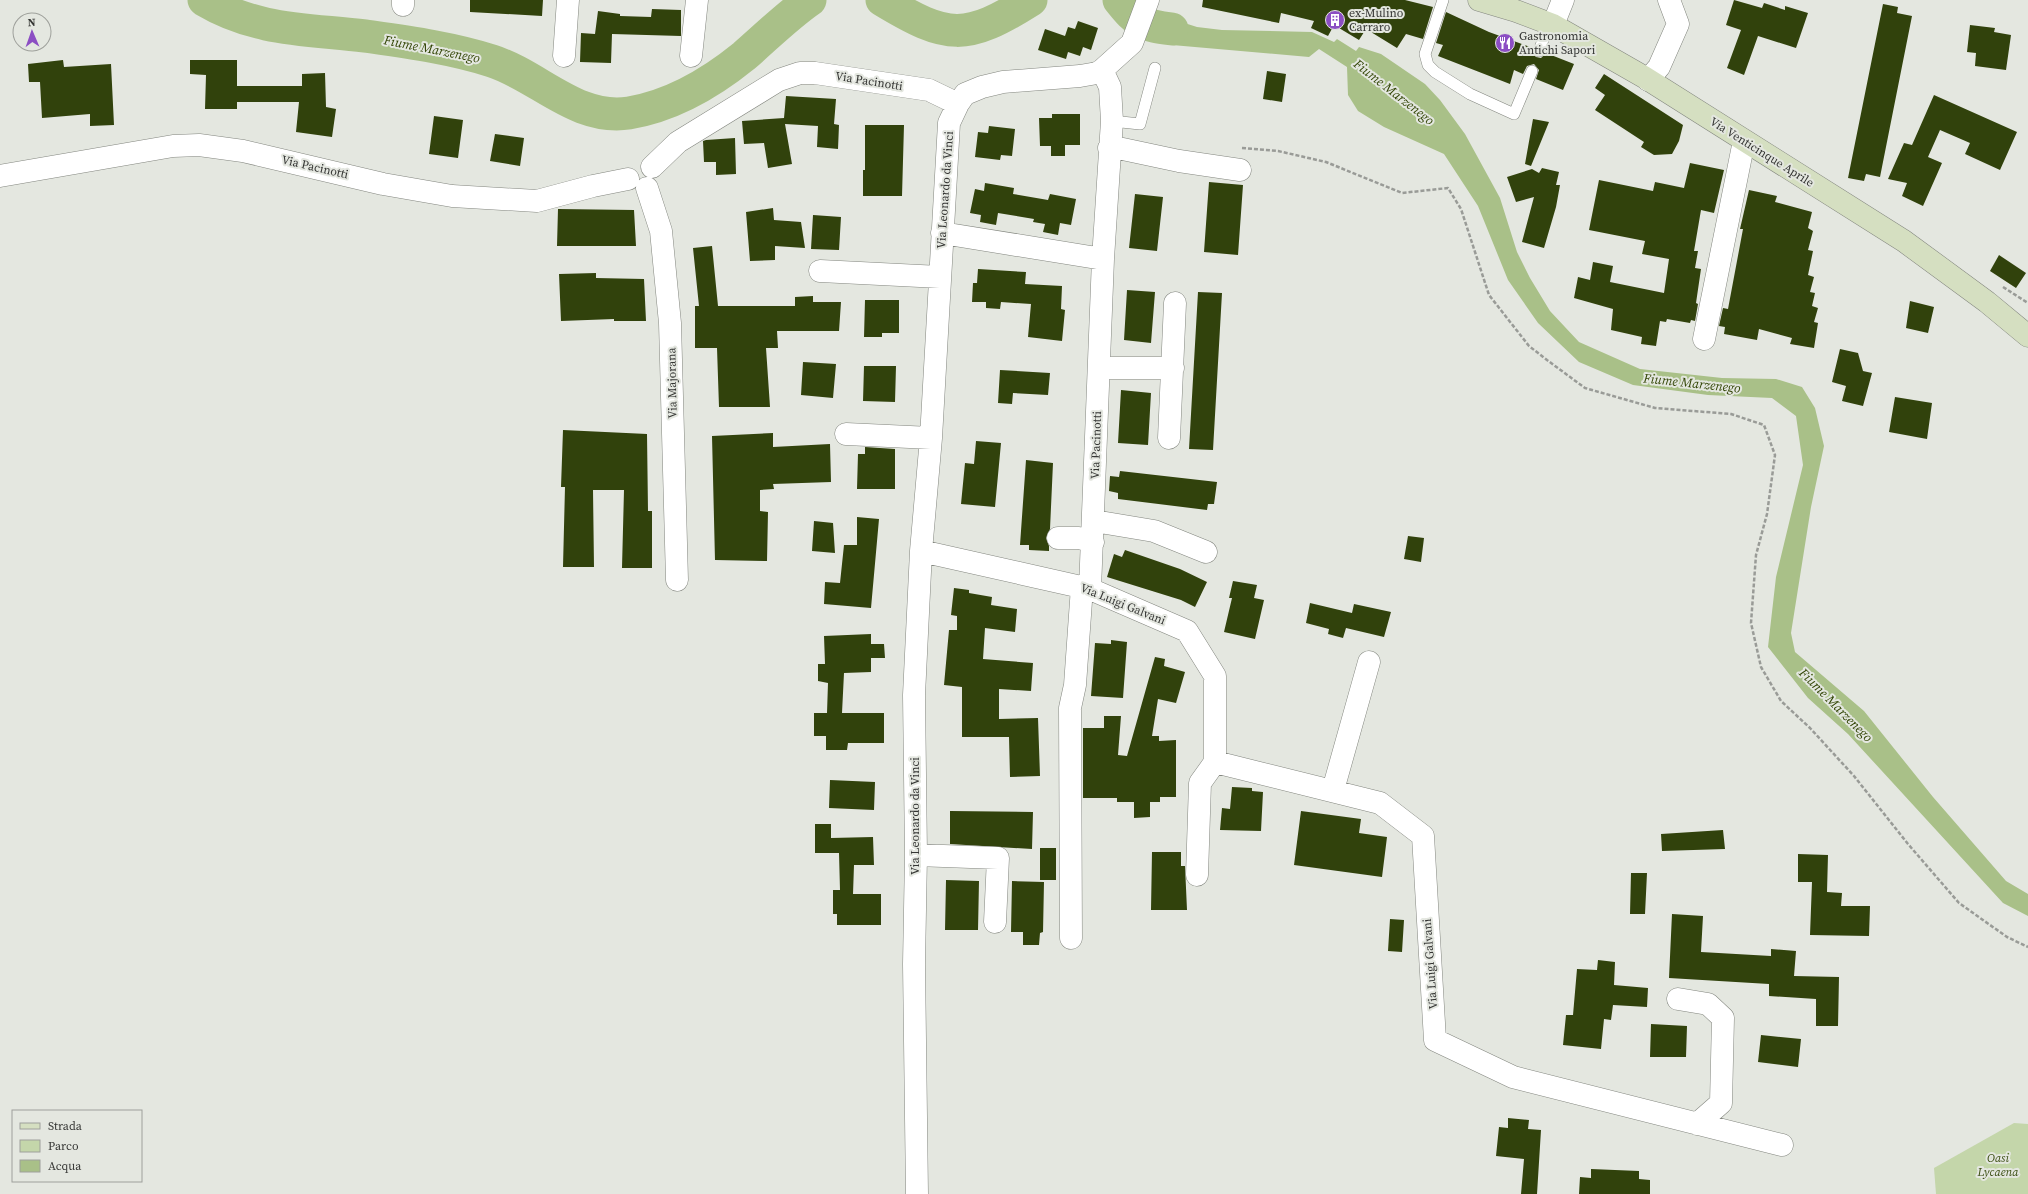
<svg xmlns="http://www.w3.org/2000/svg" width="2028" height="1194" font-family="'Source Serif 4',serif">
<style>
.green{fill:#c4d6aa}
.water{fill:#a9c088}
.lines{fill:none;stroke-linecap:round;stroke-linejoin:round}
.river{stroke:#a9c088;stroke-width:33}
.building{fill:#31420c}
.service-casing{stroke:#83867f;stroke-width:12}
.minor-casing{stroke:#83867f;stroke-width:23}
.secondary-casing{stroke:#83867f;stroke-width:23}
.path{stroke:#999b97;stroke-width:2.5;stroke-dasharray:4 2;stroke-linecap:butt}
.service{stroke:#fff;stroke-width:11}
.minor{stroke:#fff;stroke-width:22}
.secondary{stroke:#d5dfc1;stroke-width:22}
.labels{text-anchor:middle;dominant-baseline:central;stroke-width:4;stroke-linejoin:round;paint-order:stroke}
.poi-label{font-size:12px;fill:#353634;stroke:#e4e7e0;text-anchor:start}
.street-label{font-size:12px;fill:#353634;stroke:#e4e7e0}
.park-label{font-size:12px;font-style:italic;fill:#3b4e12;stroke:#e4e7e0}
.water-label{font-size:13px;font-style:italic;fill:#324505;stroke:#e4e7e0}
</style>
<rect width="100%" height="100%" fill="#e4e7e0"/>
<path class="green" d="M 2014,1123 L 2028,1124 L 2028,1194 L 1936,1194 L 1934,1168 Z"/>
<path class="water" d="M 1153,13 L 1197,27 L 1222,30 L 1312,32 L 1334,42 L 1337,39 L 1356,51 L 1359,47 L 1381,54 L 1425,84 L 1440,100 L 1465,134 L 1500,198 L 1517,252 L 1530,278 L 1550,311 L 1579,342 L 1640,369 L 1722,378 L 1776,379 L 1802,387 L 1815,408 L 1824,446 L 1811,507 L 1791,633 L 1795,652 L 1864,711 L 1933,797 L 2006,881 L 2028,894 L 2028,916 L 2003,903 L 1848,734 L 1808,698 L 1768,647 L 1776,577 L 1803,465 L 1796,416 L 1772,398 L 1708,395 L 1633,385 L 1579,362 L 1538,323 L 1508,280 L 1478,206 L 1444,154 L 1384,127 L 1358,111 L 1348,95 L 1347,67 L 1319,49 L 1309,57 L 1172,45 L 1148,39 L 1147,33 Z"/>
<g class="lines">
<path class="river" d="M 204,0 C 256,31 307,29 365,36 C 407,42 452,48 492,61 C 539,76 576,121 629,113 C 671,106 712,82 744,56 C 766,37 787,16 810,0
M 882,0 C 948,40 966,41 1031,0
M 1119,0 C 1138,24 1142,25 1172,29"/>
</g>
<path class="building" d="M 470,0 L 543,0 L 542,16 L 470,12 Z
M 1203,0 L 1405,0 L 1433,7 L 1423,39 L 1406,34 L 1397,48 L 1366,29 L 1359,40 L 1334,25 L 1328,36 L 1311,28 L 1314,21 L 1281,13 L 1279,23 L 1202,7 Z
M 1734,0 L 1762,8 L 1764,3 L 1785,10 L 1785,6 L 1808,13 L 1796,48 L 1758,36 L 1744,75 L 1727,68 L 1741,30 L 1726,25 Z
M 1883,4 L 1898,7 L 1897,13 L 1912,16 L 1880,177 L 1866,174 L 1864,181 L 1848,178 Z
M 652,9 L 681,10 L 681,36 L 612,34 L 611,63 L 580,62 L 581,33 L 595,34 L 598,11 L 620,14 L 620,16 L 651,17 Z
M 1446,12 L 1489,32 L 1533,48 L 1532,53 L 1536,57 L 1541,58 L 1546,53 L 1574,64 L 1563,90 L 1536,79 L 1539,70 L 1534,64 L 1527,66 L 1523,74 L 1514,70 L 1510,84 L 1438,56 L 1443,45 L 1436,43 Z
M 1078,21 L 1098,28 L 1091,50 L 1083,47 L 1080,56 L 1068,52 L 1066,59 L 1038,50 L 1045,29 L 1065,36 L 1068,27 L 1075,29 Z
M 1970,25 L 1995,28 L 1994,32 L 2011,35 L 2006,70 L 1975,66 L 1976,53 L 1967,52 Z
M 63,60 L 64,67 L 111,64 L 114,125 L 90,126 L 90,114 L 42,118 L 40,82 L 29,82 L 28,64 Z
M 190,60 L 237,60 L 237,86 L 302,86 L 302,74 L 325,73 L 326,107 L 336,109 L 332,137 L 296,132 L 299,102 L 237,102 L 237,109 L 205,109 L 206,75 L 190,74 Z
M 1267,71 L 1286,74 L 1282,102 L 1263,99 Z
M 1604,74 L 1683,125 L 1679,141 L 1672,154 L 1654,155 L 1641,147 L 1644,142 L 1595,110 L 1605,95 L 1595,88 Z
M 1934,95 L 2017,132 L 2000,170 L 1965,154 L 1970,143 L 1940,130 L 1928,157 L 1942,163 L 1923,206 L 1902,196 L 1907,183 L 1888,179 L 1904,143 L 1912,145 Z
M 786,96 L 836,99 L 834,124 L 839,125 L 838,149 L 817,147 L 818,126 L 785,124 L 792,164 L 768,168 L 764,143 L 744,144 L 742,121 L 784,118 Z
M 1052,114 L 1080,114 L 1080,145 L 1065,145 L 1065,156 L 1051,156 L 1051,146 L 1040,146 L 1039,118 L 1052,118 Z
M 434,116 L 463,120 L 458,158 L 429,154 Z
M 1533,119 L 1549,122 L 1531,166 L 1525,164 Z
M 865,125 L 904,125 L 902,196 L 863,196 L 863,170 L 865,170 Z
M 989,126 L 1015,129 L 1012,156 L 1001,155 L 1000,160 L 975,157 L 978,132 L 988,133 Z
M 495,134 L 524,138 L 520,166 L 490,161 Z
M 735,138 L 736,174 L 716,175 L 716,162 L 704,162 L 703,141 L 706,140 Z
M 1690,163 L 1724,170 L 1714,213 L 1701,210 L 1694,251 L 1698,251 L 1695,268 L 1701,269 L 1696,303 L 1698,304 L 1695,321 L 1691,320 L 1690,323 L 1667,319 L 1666,322 L 1660,321 L 1656,346 L 1641,344 L 1642,337 L 1611,330 L 1613,309 L 1574,298 L 1578,277 L 1590,280 L 1593,262 L 1613,266 L 1610,282 L 1664,293 L 1669,259 L 1642,254 L 1645,241 L 1589,230 L 1599,180 L 1653,191 L 1655,182 L 1684,188 Z
M 1542,168 L 1559,172 L 1556,185 L 1560,185 L 1556,207 L 1544,248 L 1522,242 L 1534,197 L 1516,202 L 1507,177 L 1532,169 L 1539,173 Z
M 1209,182 L 1243,185 L 1238,255 L 1204,252 Z
M 985,183 L 1014,188 L 1013,194 L 1048,200 L 1050,194 L 1076,199 L 1071,225 L 1060,223 L 1058,235 L 1043,232 L 1045,224 L 1033,222 L 1034,219 L 998,213 L 996,225 L 980,222 L 981,215 L 970,213 L 975,189 L 984,191 Z
M 1749,190 L 1777,196 L 1775,202 L 1812,212 L 1808,228 L 1813,231 L 1808,250 L 1813,251 L 1808,275 L 1814,277 L 1810,292 L 1815,293 L 1812,306 L 1818,308 L 1814,322 L 1818,323 L 1814,348 L 1790,344 L 1792,338 L 1759,329 L 1757,340 L 1724,334 L 1725,327 L 1719,326 L 1723,308 L 1728,309 L 1743,229 L 1740,229 Z
M 1135,194 L 1163,197 L 1157,251 L 1129,248 Z
M 773,208 L 774,220 L 801,222 L 805,248 L 775,246 L 775,260 L 750,261 L 746,212 Z
M 558,209 L 634,210 L 636,246 L 557,246 Z
M 813,215 L 841,217 L 839,250 L 811,249 Z
M 712,246 L 718,306 L 795,306 L 795,297 L 813,296 L 813,302 L 841,302 L 839,331 L 777,331 L 778,348 L 766,348 L 770,407 L 719,407 L 717,348 L 695,348 L 695,306 L 699,306 L 693,248 Z
M 1999,255 L 2026,273 L 2016,288 L 1990,271 Z
M 978,269 L 1026,272 L 1025,284 L 1062,286 L 1061,309 L 1065,310 L 1062,341 L 1028,337 L 1031,304 L 1001,302 L 1000,309 L 986,308 L 986,302 L 972,302 L 973,283 L 977,283 Z
M 596,273 L 596,278 L 644,279 L 646,321 L 614,321 L 614,319 L 561,321 L 559,274 Z
M 1127,290 L 1155,292 L 1151,343 L 1124,340 Z
M 1198,292 L 1222,293 L 1213,450 L 1189,449 Z
M 865,300 L 899,300 L 899,333 L 882,333 L 882,337 L 864,337 Z
M 1910,301 L 1934,307 L 1928,333 L 1906,328 Z
M 1840,349 L 1858,353 L 1863,371 L 1872,373 L 1863,406 L 1842,401 L 1846,386 L 1832,382 Z
M 803,362 L 836,364 L 833,398 L 801,395 Z
M 864,366 L 896,366 L 895,402 L 863,401 Z
M 1000,370 L 1050,373 L 1048,395 L 1013,393 L 1012,404 L 998,403 Z
M 1121,390 L 1151,393 L 1148,445 L 1118,443 Z
M 1895,397 L 1932,403 L 1927,439 L 1889,432 Z
M 563,430 L 647,434 L 648,511 L 652,511 L 652,568 L 622,568 L 624,490 L 593,490 L 594,567 L 563,567 L 565,487 L 561,487 Z
M 773,433 L 773,447 L 830,444 L 831,482 L 773,484 L 774,489 L 760,490 L 760,511 L 768,512 L 767,561 L 715,560 L 712,436 Z
M 976,441 L 1001,443 L 995,507 L 961,504 L 965,463 L 974,464 Z
M 865,447 L 895,449 L 895,489 L 857,489 L 858,454 L 865,454 Z
M 1026,460 L 1053,463 L 1050,529 L 1046,538 L 1049,546 L 1049,551 L 1029,550 L 1029,545 L 1020,545 Z
M 1120,471 L 1217,482 L 1214,504 L 1208,504 L 1207,510 L 1118,499 L 1118,493 L 1109,491 L 1110,476 L 1119,477 Z
M 857,517 L 879,519 L 871,608 L 824,604 L 825,582 L 840,583 L 844,545 L 857,545 Z
M 814,521 L 833,523 L 835,553 L 812,551 Z
M 1408,536 L 1424,538 L 1421,562 L 1404,559 Z
M 1125,550 L 1180,569 L 1207,582 L 1195,607 L 1181,600 L 1107,577 L 1114,554 L 1122,557 Z
M 1233,581 L 1257,585 L 1254,598 L 1264,600 L 1255,639 L 1224,632 L 1232,598 L 1229,598 Z
M 954,588 L 969,590 L 969,593 L 992,597 L 991,605 L 1017,609 L 1015,632 L 985,628 L 983,659 L 1033,663 L 1031,691 L 999,689 L 999,719 L 1038,718 L 1040,776 L 1010,777 L 1009,737 L 962,737 L 962,687 L 944,685 L 949,630 L 957,630 L 957,616 L 951,615 Z
M 1310,603 L 1352,613 L 1354,604 L 1391,612 L 1384,637 L 1346,628 L 1343,638 L 1328,634 L 1329,629 L 1306,623 Z
M 871,634 L 871,644 L 884,644 L 885,658 L 871,658 L 871,672 L 844,673 L 842,713 L 884,713 L 884,743 L 848,743 L 847,750 L 826,750 L 826,736 L 814,736 L 814,713 L 827,713 L 828,683 L 818,681 L 818,664 L 825,664 L 824,636 Z
M 1111,640 L 1127,642 L 1123,698 L 1091,696 L 1095,643 L 1111,644 Z
M 1155,657 L 1165,659 L 1164,666 L 1185,672 L 1176,703 L 1158,699 L 1152,736 L 1159,736 L 1159,741 L 1176,740 L 1176,797 L 1160,797 L 1160,802 L 1150,802 L 1150,817 L 1134,818 L 1134,802 L 1117,802 L 1117,798 L 1083,798 L 1083,728 L 1104,728 L 1104,716 L 1121,716 L 1118,755 L 1127,756 Z
M 830,780 L 875,782 L 874,810 L 829,808 Z
M 1232,787 L 1252,788 L 1252,791 L 1263,792 L 1261,831 L 1220,830 L 1222,808 L 1230,809 Z
M 950,811 L 1033,812 L 1032,849 L 950,844 Z
M 1301,811 L 1361,819 L 1359,833 L 1387,837 L 1382,877 L 1294,865 Z
M 815,824 L 831,824 L 831,838 L 873,837 L 874,865 L 854,865 L 853,894 L 881,894 L 881,925 L 837,925 L 837,914 L 833,914 L 833,890 L 840,890 L 839,853 L 815,853 Z
M 1723,830 L 1725,849 L 1662,851 L 1661,834 Z
M 1040,848 L 1056,848 L 1056,880 L 1040,880 Z
M 1152,852 L 1181,852 L 1181,866 L 1185,866 L 1187,910 L 1151,910 Z
M 1798,854 L 1828,855 L 1827,892 L 1842,893 L 1841,906 L 1870,906 L 1869,936 L 1810,935 L 1812,882 L 1798,882 Z
M 1631,873 L 1647,873 L 1645,914 L 1630,914 Z
M 946,880 L 979,881 L 978,930 L 945,930 Z
M 1012,881 L 1044,882 L 1043,932 L 1040,933 L 1039,945 L 1023,945 L 1023,932 L 1011,932 Z
M 1672,914 L 1703,916 L 1701,952 L 1771,956 L 1771,949 L 1796,951 L 1794,976 L 1839,977 L 1838,1026 L 1816,1026 L 1816,999 L 1769,996 L 1769,984 L 1669,978 Z
M 1390,919 L 1404,920 L 1402,952 L 1388,951 Z
M 1598,960 L 1615,962 L 1614,985 L 1648,988 L 1647,1007 L 1613,1005 L 1611,1020 L 1604,1019 L 1601,1049 L 1563,1045 L 1566,1015 L 1573,1015 L 1577,969 L 1597,970 Z
M 1651,1024 L 1687,1026 L 1686,1057 L 1650,1057 Z
M 1761,1035 L 1801,1039 L 1798,1067 L 1758,1062 Z
M 1508,1118 L 1529,1120 L 1528,1129 L 1541,1130 L 1537,1194 L 1521,1194 L 1524,1159 L 1496,1156 L 1499,1127 L 1508,1128 Z
M 1591,1169 L 1639,1171 L 1639,1179 L 1650,1180 L 1650,1194 L 1579,1194 L 1580,1177 L 1591,1178 Z"/>
<g class="lines">
<defs>
<path id="service" d="M 1443,0 L 1425,54 L 1428,65 L 1435,72 L 1470,94 L 1514,114 L 1532,71
M 1539,51 L 1549,23
M 1112,121 L 1140,124 L 1155,68"/>
<path id="minor" d="M 403,5 L 403,0
M 1553,25 L 1563,0
M 564,56 L 568,0
M 691,56 L 697,0
M 1648,80 L 1659,67 L 1678,24 L 1669,0
M 1109,148 L 1118,148 L 1179,161 L 1240,170
M 652,167 L 678,142 L 779,80 L 800,73 L 815,73 L 929,90 L 958,104
M 0,176 L 173,146 L 199,145 L 243,151 L 383,184 L 452,196 L 537,201 L 593,186 L 628,179
M 647,188 L 661,231 L 670,323 L 677,580
M 942,233 L 1103,259
M 820,271 L 940,277
M 1704,339 L 1744,141
M 1099,368 L 1173,368
M 846,434 L 931,438
M 1169,438 L 1175,303
M 1094,521 L 1154,531 L 1206,552
M 1058,538 L 1079,538 L 1093,542
M 921,551 L 1090,589 L 1187,631 L 1215,676 L 1215,762 L 1380,803 L 1423,836 L 1435,1040 L 1513,1077 L 1782,1145
M 1090,589 L 1103,259 L 1112,121 L 1110,87 L 1102,70
M 1333,790 L 1369,662
M 916,855 L 998,858 L 995,922
M 1197,875 L 1200,783 L 1215,762
M 1071,938 L 1070,708 L 1075,685 L 1082,587
M 1678,999 L 1708,1004 L 1723,1018 L 1721,1103 L 1697,1124
M 917,1194 L 914,964 L 916,855 L 914,695 L 921,551 L 931,438 L 949,123 L 958,104 L 965,94 L 982,87 L 1003,82 L 1080,76 L 1097,73 L 1102,70 L 1132,43 L 1148,0"/>
<path id="secondary" d="M 1479,0 L 1516,11 L 1553,25 L 1644,77 L 1904,241 L 1987,302 L 2028,336"/>
</defs>
<use href="#service" class="service-casing"/>
<use href="#minor" class="minor-casing"/>
<use href="#secondary" class="secondary-casing"/>
<path class="path" d="M 1242,148 L 1278,151 L 1326,162 L 1402,193 L 1448,188 L 1461,209 L 1489,295 L 1529,346 L 1547,360 L 1585,388 L 1655,408 L 1731,414 L 1764,425 L 1775,455 L 1767,514 L 1756,555 L 1751,623 L 1761,667 L 1781,701 L 1810,728 L 1854,776 L 1908,844 L 1959,903 L 2007,937 L 2028,947
M 2003,287 L 2028,303"/>
<use href="#service" class="service"/>
<use href="#minor" class="minor"/>
<use href="#secondary" class="secondary"/>
</g>
<defs>
<symbol id="building-disc" viewBox="-11 -11 22 22"><circle r="9.5" fill="#8c4ec3" stroke="#e4e7e0"/><path d="M-4-6H4V6H1V3H-1V6H-4ZM-2.5-4.3h1.7v1.8h-1.7ZM.8-4.3h1.7v1.8H.8ZM-2.5-1h1.7V.8h-1.7ZM.8-1h1.7V.8H.8Z" fill="#fff"/></symbol>
<symbol id="restaurant-disc" viewBox="-11 -11 22 22"><circle r="9.5" fill="#8c4ec3" stroke="#e4e7e0"/><path d="M-5-6h1v4h1v-4h1v4h1v-4h1v5L-1.5 .5V6h-2V.5L-5-1ZM5-6V6H3V1.5H1.5Q1.5-4 5-6Z" fill="#fff"/></symbol>
</defs>
<g fill-rule="evenodd">
<use href="#building-disc" x="1324" y="9" width="22" height="22"/>
<use href="#restaurant-disc" x="1494" y="32" width="22" height="22"/>
</g>
<g class="labels">
<g class="poi-label">
<text x="1349" y="13">ex-Mulino<tspan x="1349" dy="14">Carraro</tspan></text>
<text x="1519" y="36">Gastronomia<tspan x="1519" dy="14">Antichi Sapori</tspan></text>
</g>
<g class="street-label">
<text transform="translate(869 81) rotate(9)">Via Pacinotti</text>
<text transform="translate(1762 152) rotate(32)">Via Venticinque Aprile</text>
<text transform="translate(315 167) rotate(13)">Via Pacinotti</text>
<text transform="translate(945 190) rotate(-86)">Via Leonardo da Vinci</text>
<text transform="translate(672 383) rotate(-91)">Via Majorana</text>
<text transform="translate(1096 445) rotate(-88)">Via Pacinotti</text>
<text transform="translate(1123 604) rotate(22)">Via Luigi Galvani</text>
<text transform="translate(915 816) rotate(-90)">Via Leonardo da Vinci</text>
<text transform="translate(1430 964) rotate(-94)">Via Luigi Galvani</text>
</g>
<g class="park-label">
<text x="1998" y="1158">Oasi<tspan x="1998" dy="14">Lycaena</tspan></text>
</g>
<g class="water-label">
<text transform="translate(432 49) rotate(11)">Fiume Marzenego</text>
<text transform="translate(1394 92) rotate(38)">Fiume Marzenego</text>
<text transform="translate(1692 383) rotate(6)">Fiume Marzenego</text>
<text transform="translate(1836 705) rotate(45)">Fiume Marzenego</text>
</g>
</g>
<rect x="12" y="1110" width="130" height="72" fill="#e4e7e0" stroke="#9ea09b"/>
<rect x="20" y="1123" width="20" height="6" fill="#d5dfc1" stroke="#9ea09b"/>
<text x="48" y="1130" font-size="12" fill="#353634">Strada</text>
<rect x="20" y="1140" width="20" height="12" fill="#c4d6aa" stroke="#9ea09b"/>
<text x="48" y="1150" font-size="12" fill="#353634">Parco</text>
<rect x="20" y="1160" width="20" height="12" fill="#a9c088" stroke="#9ea09b"/>
<text x="48" y="1170" font-size="12" fill="#353634">Acqua</text>
<g transform="translate(32 32) rotate(358)"><circle r="19" fill="#e4e7e0" stroke="#9ea09b"/>
<path d="M0-3L7 15L0 10L-7 15Z" fill="#8c4ec3"/>
<text y="-6" font-size="11" font-weight="bold" text-anchor="middle" fill="#353634">N</text>
</g>
</svg>
